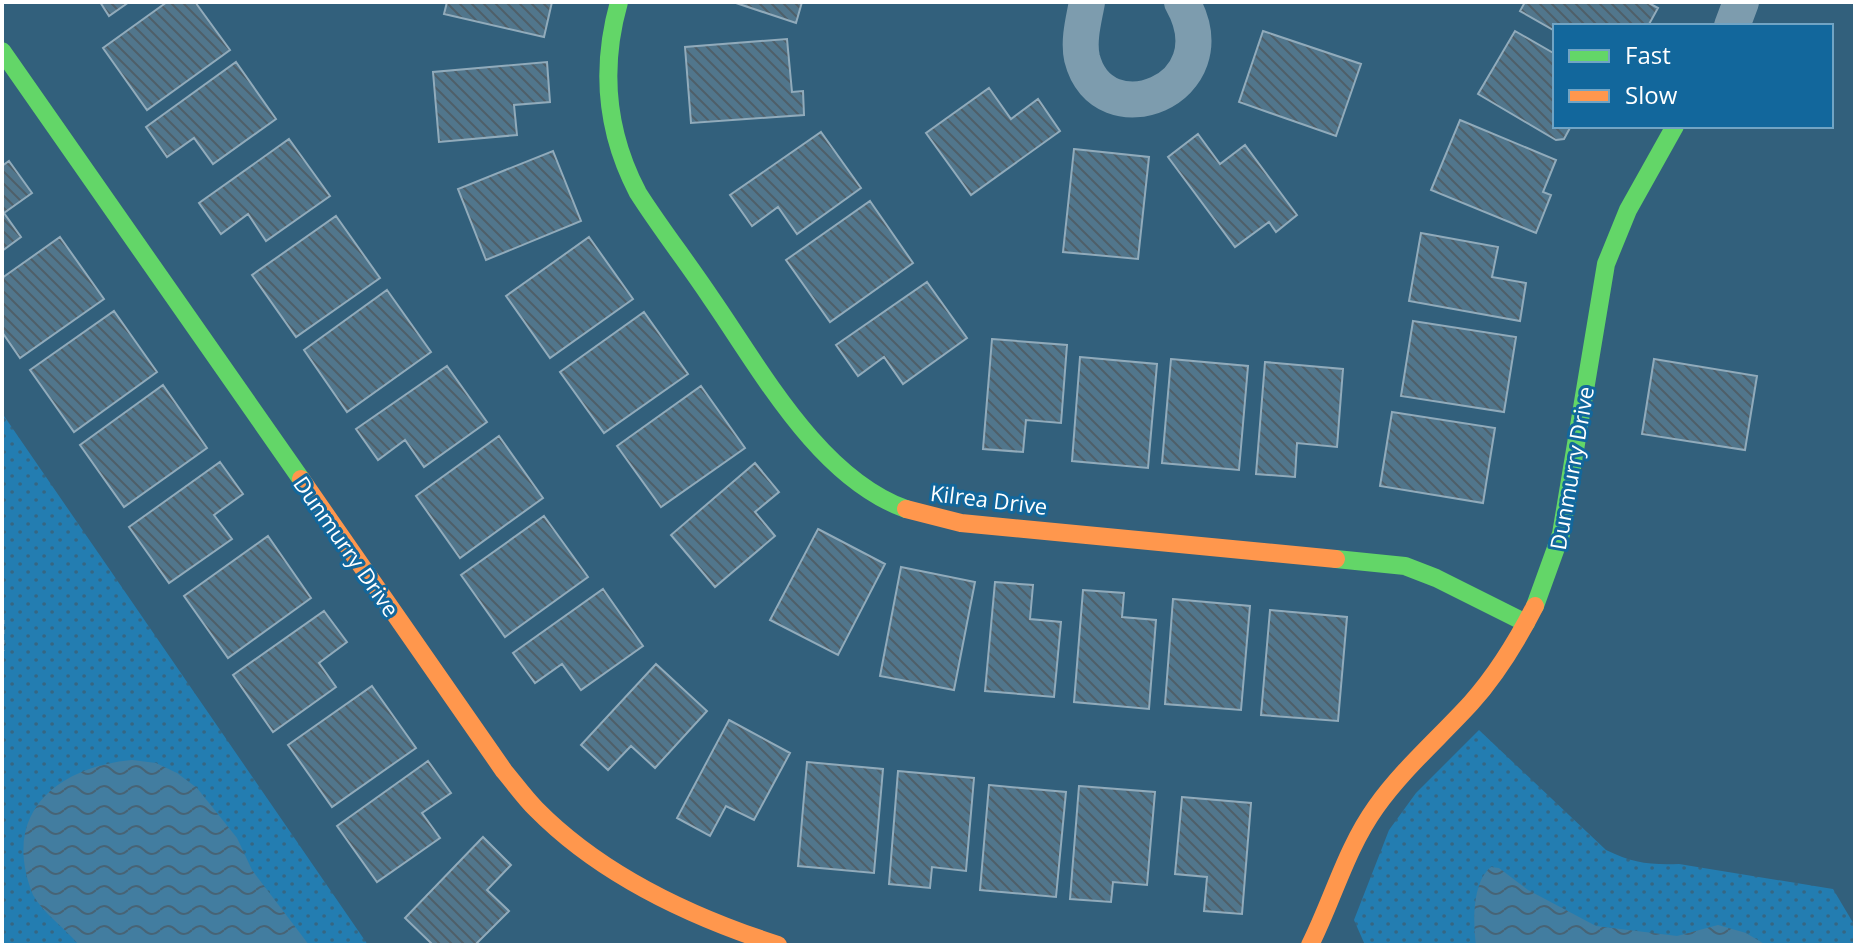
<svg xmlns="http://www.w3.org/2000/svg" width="1857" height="947" font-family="'Open Sans',sans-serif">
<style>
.grass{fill:url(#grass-dots)}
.water{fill:url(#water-waves)}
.building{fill:url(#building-back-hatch);stroke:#91abbb;stroke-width:2}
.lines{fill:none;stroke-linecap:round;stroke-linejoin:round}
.path{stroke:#7d9cae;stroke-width:5;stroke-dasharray:4 6;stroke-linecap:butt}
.street{stroke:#7d9cae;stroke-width:36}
.fast{stroke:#63d668;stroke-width:18}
.slow{stroke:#ff974d;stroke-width:18}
.labels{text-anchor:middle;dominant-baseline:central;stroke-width:6;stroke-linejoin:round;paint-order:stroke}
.street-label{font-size:22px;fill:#fff;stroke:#12679c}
</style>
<defs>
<pattern id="grass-dots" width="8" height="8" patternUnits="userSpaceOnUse" patternTransform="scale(2)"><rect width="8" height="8" fill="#237db1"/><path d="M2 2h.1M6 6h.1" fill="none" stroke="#356784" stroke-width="1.8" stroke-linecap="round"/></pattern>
<pattern id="water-waves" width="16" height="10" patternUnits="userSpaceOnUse" patternTransform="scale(2)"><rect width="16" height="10" fill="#427da0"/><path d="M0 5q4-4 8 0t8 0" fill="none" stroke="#476476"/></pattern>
<pattern id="building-back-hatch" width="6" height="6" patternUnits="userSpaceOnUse" patternTransform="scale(2)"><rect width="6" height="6" fill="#51768c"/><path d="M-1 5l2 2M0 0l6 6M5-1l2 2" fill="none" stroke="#4e5f69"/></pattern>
</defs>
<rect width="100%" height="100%" fill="#32607c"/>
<path class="grass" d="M 2,413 L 368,945 L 2,945 Z
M 1479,730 L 1606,850 C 1633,863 1649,865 1679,864 L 1833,889 L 1855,926 L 1855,945 L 1365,945 L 1354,920 L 1389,830 L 1416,793 Z"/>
<path class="water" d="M 132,760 L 156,763 L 177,773 L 197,788 L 237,838 L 252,870 L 309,945 L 79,945 C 65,928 44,914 33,895 C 0,813 57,767 132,760 Z
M 1491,867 L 1499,868 L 1528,890 L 1596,926 L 1677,936 L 1718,925 L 1746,933 L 1766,945 L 1476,945 C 1473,923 1472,882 1491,867 Z"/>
<path class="building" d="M 100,2 L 129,2 L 109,16 Z
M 167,2 L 195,2 L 230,50 L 147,110 L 103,48 Z
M 447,2 L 552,2 L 544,37 L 444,14 Z
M 733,2 L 802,2 L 796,23 Z
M 1525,2 L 1647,2 L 1658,8 L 1648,26 L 1614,26 L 1610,24 L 1609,26 L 1555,26 L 1555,31 L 1520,11 Z
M 1263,31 L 1361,64 L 1336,136 L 1239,102 Z
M 1515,31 L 1555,54 L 1555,126 L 1571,126 L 1564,139 L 1556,140 L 1478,94 Z
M 787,39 L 792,92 L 803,91 L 804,115 L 691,123 L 685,47 Z
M 236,62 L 276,119 L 213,164 L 194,138 L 167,157 L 146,127 Z
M 547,62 L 550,102 L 514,105 L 517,135 L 439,142 L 433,72 Z
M 989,88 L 1011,119 L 1038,99 L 1060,131 L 971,195 L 926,133 Z
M 1460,120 L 1556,160 L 1543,192 L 1551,195 L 1536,233 L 1431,190 Z
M 821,132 L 861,188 L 797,234 L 778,207 L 752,226 L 730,195 Z
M 1198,134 L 1220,164 L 1245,145 L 1297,215 L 1276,232 L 1269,222 L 1235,247 L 1168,157 Z
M 289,139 L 330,196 L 266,241 L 248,214 L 221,234 L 199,203 Z
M 1074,149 L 1149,157 L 1138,259 L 1063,252 Z
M 553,151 L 581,221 L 486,260 L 458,189 Z
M 9,161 L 32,193 L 4,213 L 21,237 L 2,251 L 2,166 Z
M 870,201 L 913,263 L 830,322 L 786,260 Z
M 336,216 L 380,278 L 296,337 L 252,275 Z
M 1421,233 L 1498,247 L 1492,277 L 1526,283 L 1520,321 L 1409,301 Z
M 60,237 L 104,299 L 20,358 L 2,332 L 2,278 Z
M 589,237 L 633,299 L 550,358 L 506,296 Z
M 927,282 L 967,338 L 903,384 L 884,357 L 858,376 L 836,345 Z
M 387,290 L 431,352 L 347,412 L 304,350 Z
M 114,311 L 157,372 L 74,432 L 30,370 Z
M 644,312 L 688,374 L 604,433 L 560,372 Z
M 1413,321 L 1516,337 L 1504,412 L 1401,396 Z
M 992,339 L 1067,345 L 1061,423 L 1026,420 L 1023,452 L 983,449 Z
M 1080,357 L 1157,364 L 1148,468 L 1072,461 Z
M 1171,359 L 1248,366 L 1239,470 L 1162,463 Z
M 1654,359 L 1757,376 L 1745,450 L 1642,434 Z
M 1265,362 L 1343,369 L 1337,447 L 1297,443 L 1295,477 L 1256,474 Z
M 447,366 L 487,422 L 424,467 L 405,440 L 378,460 L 356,429 Z
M 163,385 L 207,448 L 124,507 L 80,445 Z
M 701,386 L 745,448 L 661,507 L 617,446 Z
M 1392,412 L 1495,428 L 1483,503 L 1380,486 Z
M 499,436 L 543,498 L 460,558 L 416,496 Z
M 220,462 L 243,494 L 214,515 L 232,539 L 169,583 L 129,527 Z
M 755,463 L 779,492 L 755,512 L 775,536 L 715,587 L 671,535 Z
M 544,516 L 588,577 L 505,637 L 461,575 Z
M 818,529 L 885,564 L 838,655 L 770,620 Z
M 268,536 L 311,598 L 228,658 L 184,596 Z
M 901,567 L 975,582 L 954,690 L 880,676 Z
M 995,582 L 1033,585 L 1030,619 L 1061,622 L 1054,697 L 985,691 Z
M 603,589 L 643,646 L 581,690 L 562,664 L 535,683 L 513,653 Z
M 1083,590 L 1124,593 L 1122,617 L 1156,620 L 1149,709 L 1074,702 Z
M 1173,599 L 1250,606 L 1241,710 L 1165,704 Z
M 1270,610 L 1347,617 L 1338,721 L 1261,715 Z
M 324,611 L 347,642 L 319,663 L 336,687 L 273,732 L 233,675 Z
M 656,664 L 707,711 L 655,768 L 631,746 L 608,770 L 581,745 Z
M 372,686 L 416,748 L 332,807 L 288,745 Z
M 729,720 L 790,753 L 754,820 L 726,806 L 710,836 L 677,818 Z
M 428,761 L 451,793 L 422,813 L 440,838 L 377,882 L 337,826 Z
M 807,762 L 883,769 L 874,873 L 798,866 Z
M 898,771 L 974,778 L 966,871 L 932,867 L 930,888 L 889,884 Z
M 989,785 L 1066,792 L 1056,897 L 980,890 Z
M 1079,786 L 1155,792 L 1147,885 L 1113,882 L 1111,902 L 1070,899 Z
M 1182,797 L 1251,803 L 1242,914 L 1204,911 L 1207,877 L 1175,874 Z
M 483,837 L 511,865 L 487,890 L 509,911 L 475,945 L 433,945 L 405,918 Z"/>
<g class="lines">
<path class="path" d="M 2,620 L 2,651"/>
<path class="street" d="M 1087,2 C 1084,19 1078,40 1082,58 C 1102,139 1232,91 1182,2
M 1732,26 L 1741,2"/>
<path class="fast" d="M 619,2 C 600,69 606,132 638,193 C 661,229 687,262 711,298 C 761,370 819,478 906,509
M 2,51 L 301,479
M 1336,559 L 1405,566 L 1436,578 L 1526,623
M 1535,606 L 1561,534 L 1606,264 L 1628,210 L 1675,126"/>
<path class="slow" d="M 301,479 L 504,771 C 515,784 524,797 536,809 C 601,875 691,917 778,945
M 906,509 L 961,523 L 1336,559
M 1310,945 C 1333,899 1346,849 1376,807 C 1403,769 1439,738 1471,703 C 1497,674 1517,641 1535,606"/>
</g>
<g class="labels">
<g class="street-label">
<text transform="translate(1571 468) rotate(-80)">Dunmurry Drive</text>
<text transform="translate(989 499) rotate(7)">Kilrea Drive</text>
<text transform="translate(347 546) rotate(55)">Dunmurry Drive</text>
</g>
</g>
<rect width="1857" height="947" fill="none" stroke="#ffffff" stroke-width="8"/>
<rect x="1553" y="24" width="280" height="104" fill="#12679c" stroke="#71a4c4" stroke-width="2"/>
<rect x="1569" y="50" width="40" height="12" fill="#63d668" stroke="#71a4c4" stroke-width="2"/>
<text x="1625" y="64" font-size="24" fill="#ffffff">Fast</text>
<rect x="1569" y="90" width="40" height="12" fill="#ff974d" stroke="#71a4c4" stroke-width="2"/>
<text x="1625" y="104" font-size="24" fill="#ffffff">Slow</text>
</svg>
